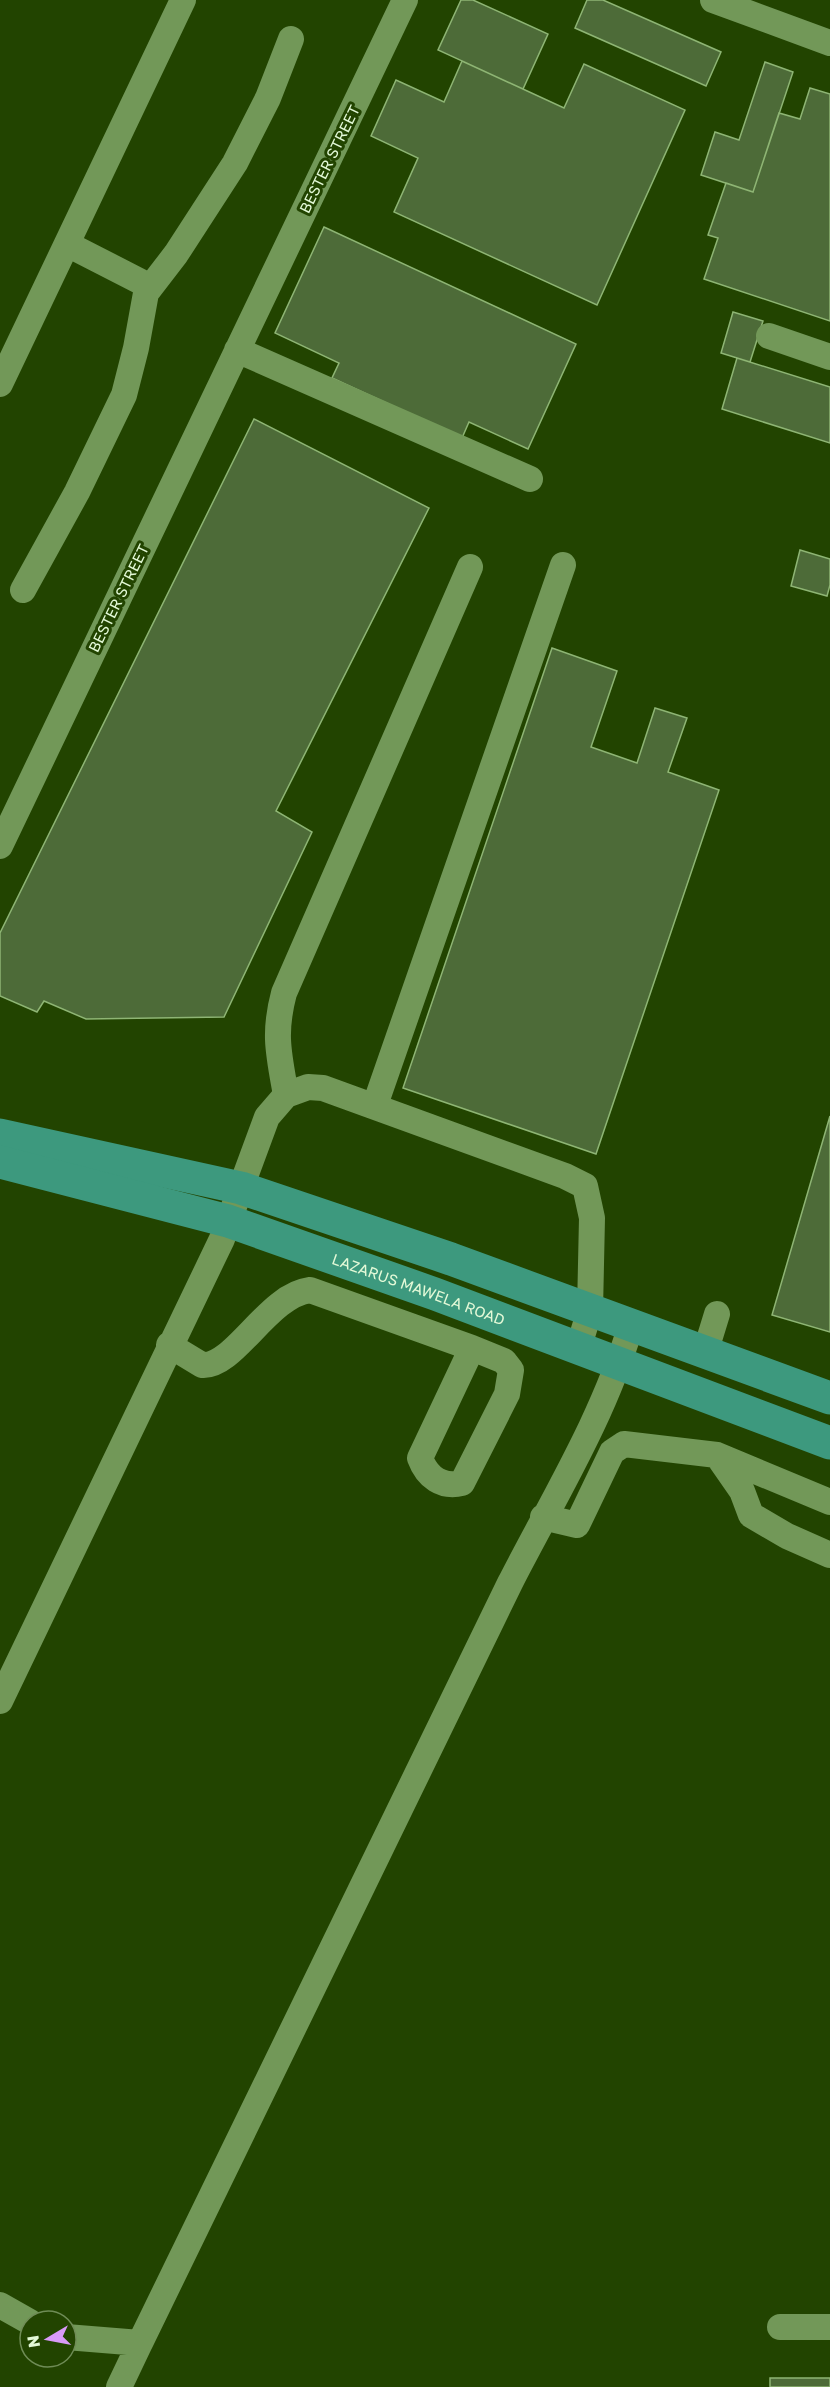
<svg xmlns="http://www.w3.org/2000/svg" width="830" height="2387" font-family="'Golos Text',sans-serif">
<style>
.building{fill:#4d6b38;stroke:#8eb574;stroke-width:1.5}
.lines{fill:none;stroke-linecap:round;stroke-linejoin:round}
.minor{stroke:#729858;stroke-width:26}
.major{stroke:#3d997e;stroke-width:33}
.labels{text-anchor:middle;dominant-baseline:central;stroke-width:6;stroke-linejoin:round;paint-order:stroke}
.street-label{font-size:15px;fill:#e3f9d7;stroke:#240}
</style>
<rect width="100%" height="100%" fill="#240"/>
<path class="building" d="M 461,0 L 473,0 L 548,34 L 523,89 L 438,50 Z
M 587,0 L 603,0 L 721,52 L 706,86 L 575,28 Z
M 462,61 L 564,108 L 584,64 L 685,110 L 597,305 L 394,212 L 418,158 L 371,136 L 396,80 L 444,102 Z
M 765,62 L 793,72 L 753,192 L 701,175 L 715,132 L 739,140 Z
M 810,88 L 830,94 L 830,321 L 704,279 L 718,238 L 708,235 L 726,183 L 753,192 L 779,113 L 800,119 Z
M 324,227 L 576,344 L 528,449 L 469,422 L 462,438 L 332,378 L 339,363 L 275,333 Z
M 733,312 L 763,321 L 750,362 L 721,353 Z
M 737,358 L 830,387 L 830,443 L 722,409 Z
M 254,419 L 429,508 L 276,811 L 312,832 L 224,1017 L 86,1019 L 44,1001 L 37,1012 L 0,996 L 0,933 Z
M 800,550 L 830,559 L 830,585 L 827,596 L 791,586 Z
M 552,648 L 617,671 L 591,747 L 637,763 L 655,708 L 687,718 L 668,772 L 719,790 L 596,1154 L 403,1088 Z
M 830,1116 L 830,1332 L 772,1315 Z
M 770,2378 L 830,2378 L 830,2387 L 770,2387 Z"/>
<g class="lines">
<path class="minor" d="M 713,0 L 830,43
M 67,244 L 149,286
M 769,336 L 830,357
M 237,350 L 530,479
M 0,384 L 183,0
M 23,590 L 77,492 L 124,395 L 136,348 L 146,293 L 176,254 L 235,163 L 268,98 L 291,39
M 0,846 L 405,0
M 286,1095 C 279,1055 273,1034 284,993 L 470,567
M 375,1105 L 563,565
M 169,1345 L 202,1365 C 234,1368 268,1295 310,1290 L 472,1348 L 504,1361 L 511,1370 L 507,1394 L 462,1483 C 442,1488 427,1477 420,1458 L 472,1348
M 705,1353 L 717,1314
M 717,1455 L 742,1491 L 751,1515 L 787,1536 L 830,1555
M 543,1517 L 577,1525 L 612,1452 L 624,1444 L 717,1455 L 830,1502
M 0,1701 L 222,1239 L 267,1117 L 286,1095 L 308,1087 L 323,1088 L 565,1176 L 585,1186 L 592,1218 L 590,1310 L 578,1349
M 0,2305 L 30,2322
M 780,2327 L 830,2327
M 66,2337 L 140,2343 L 510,1583 C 553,1499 604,1417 631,1325
M 119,2387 L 140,2343"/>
<g class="major">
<path d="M 0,1135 L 241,1188 L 451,1259 L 830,1398"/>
<path id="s1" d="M 0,1162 L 228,1221 L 435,1294 L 830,1443"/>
</g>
</g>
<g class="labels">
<g class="street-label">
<text transform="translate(329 159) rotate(-64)">BESTER STREET</text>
<text transform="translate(118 598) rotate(-64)">BESTER STREET</text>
<text stroke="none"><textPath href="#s1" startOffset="438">LAZARUS MAWELA ROAD</textPath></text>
</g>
</g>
<g transform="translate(48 2339) rotate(260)"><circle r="28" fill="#224400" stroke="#6f8c56" stroke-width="1.5"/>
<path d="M0-4.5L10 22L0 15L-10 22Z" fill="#d89af8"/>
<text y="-9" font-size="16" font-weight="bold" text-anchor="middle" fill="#e3f9d7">N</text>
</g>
</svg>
